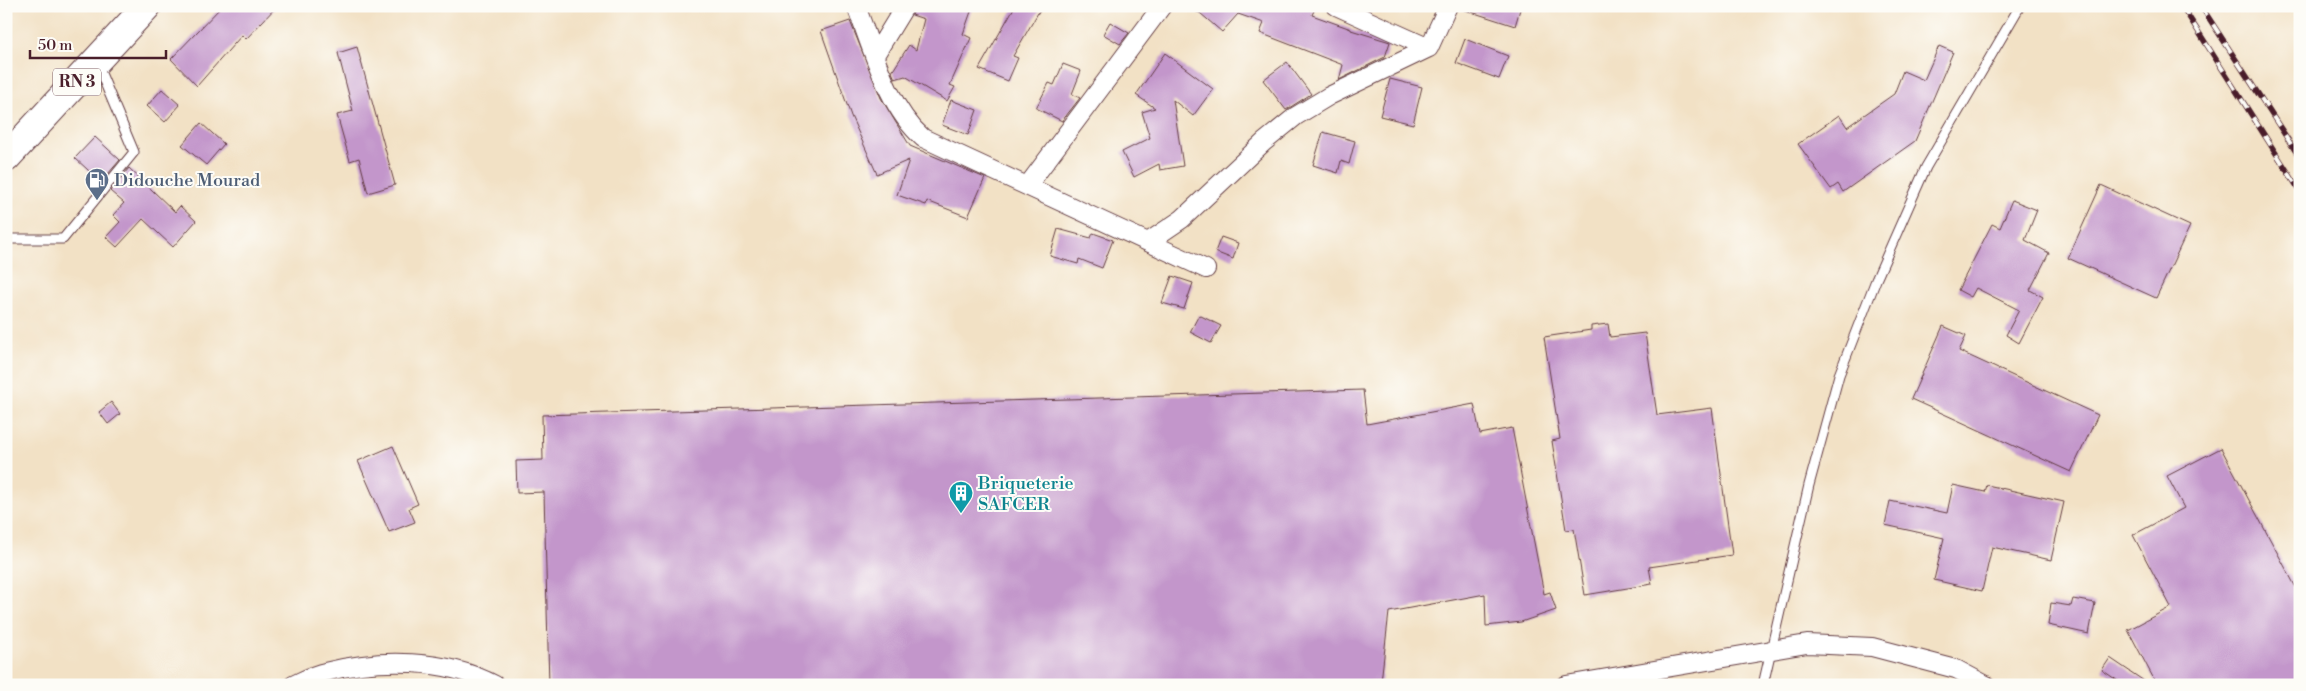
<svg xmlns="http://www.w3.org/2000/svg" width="2306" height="691" font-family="'Libre Bodoni',serif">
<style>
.building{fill:#c396cb}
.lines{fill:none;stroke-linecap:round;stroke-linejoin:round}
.service-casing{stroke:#633c42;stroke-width:11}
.minor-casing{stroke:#633c42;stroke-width:20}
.primary-casing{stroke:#633c42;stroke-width:30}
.service{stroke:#fff;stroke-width:9}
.minor{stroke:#fff;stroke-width:18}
.primary{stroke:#fff;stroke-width:28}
.rail-casing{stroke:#4a1f2b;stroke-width:5.5}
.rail{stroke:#fdfcf7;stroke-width:4;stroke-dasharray:11;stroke-linecap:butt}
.labels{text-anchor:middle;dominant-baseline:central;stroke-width:4;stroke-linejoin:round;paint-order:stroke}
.shield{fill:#fdfcf7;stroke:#806168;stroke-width:1}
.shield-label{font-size:16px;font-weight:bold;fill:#4a1f2b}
.service-label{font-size:18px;fill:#4e5e75;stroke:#fdfcf7;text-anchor:start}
.culture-label{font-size:18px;fill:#0d838f;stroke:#fdfcf7;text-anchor:start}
</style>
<rect width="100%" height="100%" fill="#fdfcf7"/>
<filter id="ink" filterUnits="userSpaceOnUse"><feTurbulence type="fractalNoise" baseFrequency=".02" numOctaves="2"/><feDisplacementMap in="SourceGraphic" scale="10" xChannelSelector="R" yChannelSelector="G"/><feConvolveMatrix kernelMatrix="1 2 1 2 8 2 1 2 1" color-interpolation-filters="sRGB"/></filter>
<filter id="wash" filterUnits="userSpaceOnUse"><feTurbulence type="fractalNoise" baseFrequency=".0096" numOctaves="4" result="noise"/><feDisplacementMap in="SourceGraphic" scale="20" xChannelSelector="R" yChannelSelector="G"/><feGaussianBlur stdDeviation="1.12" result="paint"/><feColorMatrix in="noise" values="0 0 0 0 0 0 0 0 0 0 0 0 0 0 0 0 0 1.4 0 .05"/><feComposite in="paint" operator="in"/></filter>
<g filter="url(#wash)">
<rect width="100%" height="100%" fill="#f2e1c5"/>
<g id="blocks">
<path class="building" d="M 222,6 L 277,6 L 246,39 L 242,35 L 197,86 L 171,59 Z
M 916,6 L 973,6 L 963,34 L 971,38 L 950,85 L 955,87 L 947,101 L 905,76 L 895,79 L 892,72 L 909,45 L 916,50 L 924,19 L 912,15 Z
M 1015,6 L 1042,6 L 1013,56 L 1018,58 L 1008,81 L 979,69 Z
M 1189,6 L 1316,6 L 1312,15 L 1351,29 L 1351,30 L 1390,42 L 1385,57 L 1339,80 L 1343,65 L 1260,33 L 1264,23 L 1238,14 L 1222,32 L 1200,13 L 1188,9 Z
M 1463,6 L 1521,6 L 1515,26 L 1462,9 Z
M 850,21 L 881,98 L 910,146 L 985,178 L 968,217 L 927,201 L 926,205 L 897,195 L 909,160 L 877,174 L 851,116 L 821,31 Z
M 1110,22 L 1129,33 L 1120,44 L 1103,34 Z
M 1465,39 L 1508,56 L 1499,79 L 1456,63 Z
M 1939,46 L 1953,52 L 1915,141 L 1843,192 L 1838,184 L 1831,189 L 1798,144 L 1839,115 L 1847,127 L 1894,94 L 1903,71 L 1924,80 Z
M 357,47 L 395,185 L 368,193 L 359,158 L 350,161 L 337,115 L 353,111 L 338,53 Z
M 1165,53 L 1213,89 L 1193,116 L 1173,100 L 1183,166 L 1160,170 L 1159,164 L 1134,177 L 1122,152 L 1150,138 L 1142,112 L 1155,108 L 1136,95 Z
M 1287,62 L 1311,94 L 1286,110 L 1263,80 Z
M 1063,64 L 1081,71 L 1072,94 L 1080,98 L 1062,121 L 1036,108 L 1049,83 L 1054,85 Z
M 1390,79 L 1422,87 L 1413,124 L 1380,116 Z
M 162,89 L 180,105 L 165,122 L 147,106 Z
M 951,100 L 977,110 L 968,135 L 942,125 Z
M 201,123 L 224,144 L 206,165 L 182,145 Z
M 1323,132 L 1355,141 L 1349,164 L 1341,161 L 1338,173 L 1313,165 Z
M 95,137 L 120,160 L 101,182 L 75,158 Z
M 129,168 L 175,212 L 180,206 L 196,221 L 173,247 L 143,219 L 117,247 L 106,237 L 120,222 L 113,215 L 124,203 L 110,191 Z
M 2101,185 L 2190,226 L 2156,298 L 2068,258 Z
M 2012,200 L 2037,210 L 2025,240 L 2049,253 L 2030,290 L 2043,297 L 2019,343 L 2006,335 L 2019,310 L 1976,288 L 1971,297 L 1958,290 L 1992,224 L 2000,228 Z
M 1058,229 L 1091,238 L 1093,233 L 1113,240 L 1102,268 L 1079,259 L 1078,264 L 1050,256 Z
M 1221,237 L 1238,243 L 1233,259 L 1215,252 Z
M 1172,276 L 1193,283 L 1184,309 L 1162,303 Z
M 1199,315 L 1221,326 L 1211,343 L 1190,332 Z
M 1608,324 L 1610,337 L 1645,333 L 1657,415 L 1712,408 L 1732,555 L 1649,567 L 1652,584 L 1585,595 L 1574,529 L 1566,530 L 1552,441 L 1560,439 L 1544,337 L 1591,330 L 1591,326 Z
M 1943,326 L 1966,336 L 1959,351 L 2098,415 L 2071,472 L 1911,399 Z
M 1363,390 L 1367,424 L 1474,404 L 1480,434 L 1512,428 L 1544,594 L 1550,592 L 1556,610 L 1521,622 L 1486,626 L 1485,594 L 1389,612 L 1381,682 L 1314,685 L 549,685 L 544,492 L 517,493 L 516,461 L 543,460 L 542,415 Z
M 111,402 L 120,414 L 108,424 L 99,412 Z
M 393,446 L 418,504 L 409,508 L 415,522 L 389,532 L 358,461 Z
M 2221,448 L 2300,595 L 2300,685 L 2157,685 L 2128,630 L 2171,607 L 2133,535 L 2184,508 L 2167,476 Z
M 1953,485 L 1985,492 L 1987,485 L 2064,502 L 2051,560 L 1992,547 L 1982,591 L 1934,580 L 1944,538 L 1885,525 L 1890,501 L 1947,513 Z
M 2073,599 L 2095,603 L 2089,634 L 2048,625 L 2051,603 L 2071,606 Z
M 2110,658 L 2150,685 L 2124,685 L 2102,670 Z"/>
</g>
</g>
<g filter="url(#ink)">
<use href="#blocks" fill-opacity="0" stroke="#633c42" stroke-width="1"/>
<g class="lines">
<defs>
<path id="service" d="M 6,239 L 63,239 L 134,152 L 97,64
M 1763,685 L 1809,485 L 1839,375 L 1876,280 L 1926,167 L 2020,6"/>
<path id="minor" d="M 856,6 C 873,50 887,106 923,138 L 1206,269
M 1336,6 L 1429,48
M 875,55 L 905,6
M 1028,185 L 1162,6
M 1148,242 L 1182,219 L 1264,142 L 1296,116 L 1329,96 L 1429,48 L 1448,6
M 293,685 C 304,680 314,674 325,672 C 379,658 445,658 495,685
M 1566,685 L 1807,644 L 1872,647 L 1956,669 L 1986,685"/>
<path id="primary" d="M 6,158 L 147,6"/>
</defs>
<use href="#service" class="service-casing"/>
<use href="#minor" class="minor-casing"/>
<use href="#primary" class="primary-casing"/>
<use href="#service" class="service"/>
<use href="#minor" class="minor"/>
<use href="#primary" class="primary"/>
<defs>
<path id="rail" d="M 2182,6 L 2300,191
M 2201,6 L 2300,158"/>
</defs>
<use href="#rail" class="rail-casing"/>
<use href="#rail" class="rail"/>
</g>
</g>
<defs>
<symbol id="fuel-pin" viewBox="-11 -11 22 30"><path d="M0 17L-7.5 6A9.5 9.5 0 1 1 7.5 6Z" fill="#5c6f8a" stroke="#fdfcf7"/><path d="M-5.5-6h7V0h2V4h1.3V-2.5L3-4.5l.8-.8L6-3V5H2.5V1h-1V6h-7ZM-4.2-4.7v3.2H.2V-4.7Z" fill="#fff"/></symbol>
<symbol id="building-pin" viewBox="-11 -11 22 30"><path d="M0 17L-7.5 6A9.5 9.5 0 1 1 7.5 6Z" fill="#0f9aa8" stroke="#fdfcf7"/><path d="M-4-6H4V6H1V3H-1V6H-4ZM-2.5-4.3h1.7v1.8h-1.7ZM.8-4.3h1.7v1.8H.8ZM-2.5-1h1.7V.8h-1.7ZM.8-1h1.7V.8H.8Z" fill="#fff"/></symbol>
</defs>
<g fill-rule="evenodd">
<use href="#fuel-pin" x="83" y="166" width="28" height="38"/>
<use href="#building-pin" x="947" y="479" width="28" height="38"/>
</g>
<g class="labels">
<rect class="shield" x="53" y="68.5" width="48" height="27" rx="4"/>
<g class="shield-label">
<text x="77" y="82">RN 3</text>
</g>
<g class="service-label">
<text x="114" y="180">Didouche Mourad</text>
</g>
<g class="culture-label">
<text x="978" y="483">Briqueterie<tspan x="978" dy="21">SAFCER</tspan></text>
</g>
</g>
<rect width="2306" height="691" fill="none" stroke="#fdfcf7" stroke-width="25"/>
<path d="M30 50v8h136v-8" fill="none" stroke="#4a1f2b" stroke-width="2.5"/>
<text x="38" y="50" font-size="15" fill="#4a1f2b" stroke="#fdfcf7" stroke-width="4" paint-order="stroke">50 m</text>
</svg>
